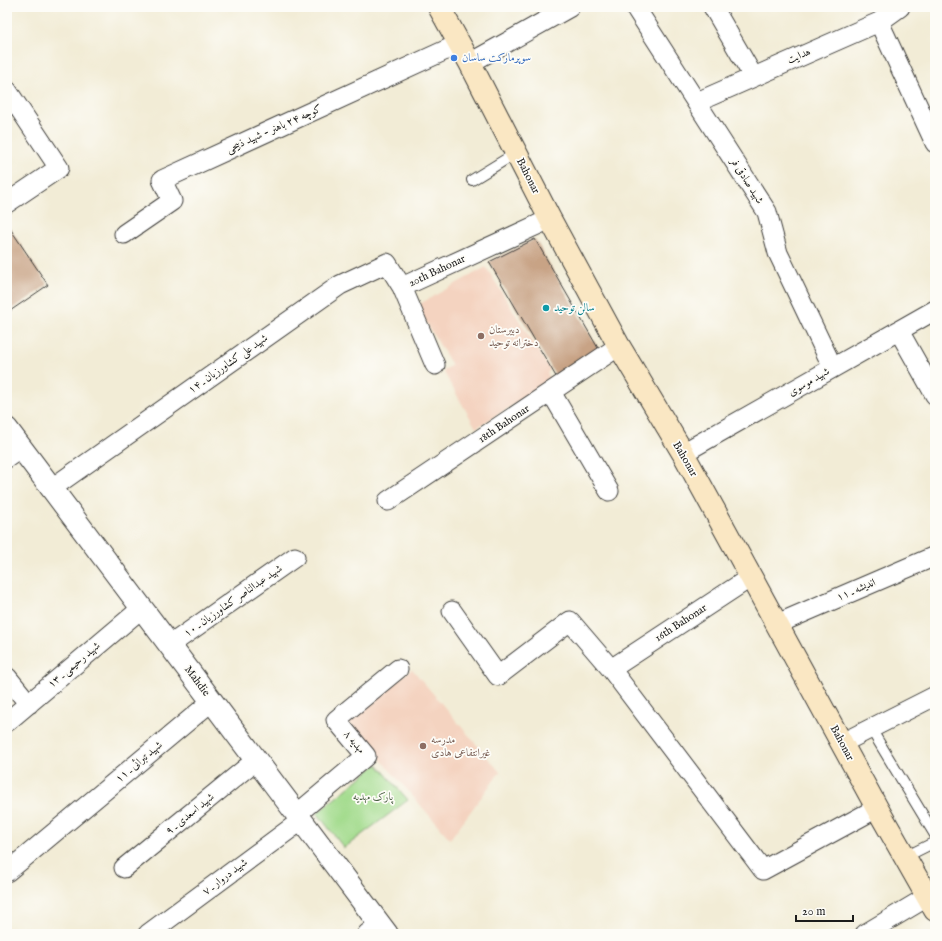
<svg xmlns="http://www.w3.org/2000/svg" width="942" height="941" font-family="'IM FELL English',Amiri,serif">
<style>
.built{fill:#f4d3c0}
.green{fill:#a3db8d;stroke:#607c54}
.building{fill:#c8a385}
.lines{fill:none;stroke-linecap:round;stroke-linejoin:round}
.service-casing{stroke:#3c3b38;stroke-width:12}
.minor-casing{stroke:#3c3b38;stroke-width:21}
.tertiary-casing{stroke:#3c3b38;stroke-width:24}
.secondary-casing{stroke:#3c3b38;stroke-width:24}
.service{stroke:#fff;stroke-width:10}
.minor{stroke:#fff;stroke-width:19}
.tertiary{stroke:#fff;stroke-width:22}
.secondary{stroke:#fae7c3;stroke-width:22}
.shop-dot{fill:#3f7fe0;stroke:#fdfcf7;stroke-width:1.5}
.culture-dot{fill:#0f9aa8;stroke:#fdfcf7;stroke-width:1.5}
.education-dot{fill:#8d6e63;stroke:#fdfcf7;stroke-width:1.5}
.labels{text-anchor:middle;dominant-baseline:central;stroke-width:3.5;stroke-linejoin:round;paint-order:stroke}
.street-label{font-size:11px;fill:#1c1c1c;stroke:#fdfcf7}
.shop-label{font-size:11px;fill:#366cbe;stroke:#fdfcf7;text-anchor:start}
.culture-label{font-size:11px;fill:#0d838f;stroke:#fdfcf7;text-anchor:start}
.education-label{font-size:11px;fill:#785e54;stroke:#fdfcf7;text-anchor:start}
.park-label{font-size:11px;fill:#4b5f44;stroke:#fdfcf7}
</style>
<rect width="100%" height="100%" fill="#fdfcf7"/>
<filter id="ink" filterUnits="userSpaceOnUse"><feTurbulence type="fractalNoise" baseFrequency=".025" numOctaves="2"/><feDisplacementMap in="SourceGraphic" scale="8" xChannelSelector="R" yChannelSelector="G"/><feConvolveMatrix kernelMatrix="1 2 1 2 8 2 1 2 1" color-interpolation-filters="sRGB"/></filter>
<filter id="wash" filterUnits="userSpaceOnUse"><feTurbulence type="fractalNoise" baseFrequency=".012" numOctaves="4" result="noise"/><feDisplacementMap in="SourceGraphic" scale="16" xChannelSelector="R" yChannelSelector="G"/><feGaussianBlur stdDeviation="0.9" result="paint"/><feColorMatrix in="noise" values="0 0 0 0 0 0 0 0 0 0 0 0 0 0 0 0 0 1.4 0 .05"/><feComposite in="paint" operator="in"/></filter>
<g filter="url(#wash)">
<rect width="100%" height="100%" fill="#f2ecd6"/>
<path class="built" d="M 486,267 L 550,370 L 547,373 L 552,381 L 476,428 L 443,371 L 452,365 L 416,306 Z
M 412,669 L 500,772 L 450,839 L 347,721 Z"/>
<path class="green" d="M 377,764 L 408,800 L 344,848 L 317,813 Z"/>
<g id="blocks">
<path class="building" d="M 7,224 L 48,285 L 7,313 Z
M 535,239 L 602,355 L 558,380 L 489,262 Z"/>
</g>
</g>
<g filter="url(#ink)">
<use href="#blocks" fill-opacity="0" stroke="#3c3b38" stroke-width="1"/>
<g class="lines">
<defs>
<path id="service" d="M 472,180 L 516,153
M 871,729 L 935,835
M 905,857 L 935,842"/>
<path id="minor" d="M 635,7 L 767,212 L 778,253 L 833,368
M 713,7 L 753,76
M 879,22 L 935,143
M 470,63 L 570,7
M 7,90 L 59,168 L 7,203
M 697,102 L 879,22 L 900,7
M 124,234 L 172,201 L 162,180 L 459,44
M 899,331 L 935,395
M 435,365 L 402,287 L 550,219
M 551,392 L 609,491
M 683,453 L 935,310
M 7,458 L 21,448
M 52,488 L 340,285 L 387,263 L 402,287
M 388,501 L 619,346
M 452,611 L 498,676 L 570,621 L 611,669 L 763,870 L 877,808
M 777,624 L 935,556
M 170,645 L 295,557
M 611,669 L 751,577
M 7,677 L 29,704
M 7,722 L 142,608
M 842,743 L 935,696
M 297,814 L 366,756 L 336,720 L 398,669
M 124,868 L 256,760
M 7,872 L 212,701
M 148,934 L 302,820
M 367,934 L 380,924
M 865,934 L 927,897"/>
<path id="tertiary" d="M 7,429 L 387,934"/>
<path id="secondary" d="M 439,7 L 470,63 L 550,219 L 619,346 L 683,453 L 751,577 L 877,808 L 935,910"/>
</defs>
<use href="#service" class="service-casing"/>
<use href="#minor" class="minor-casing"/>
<use href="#tertiary" class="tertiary-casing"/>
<use href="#secondary" class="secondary-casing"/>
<use href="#service" class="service"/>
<use href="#minor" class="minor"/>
<use href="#tertiary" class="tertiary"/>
<use href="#secondary" class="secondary"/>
</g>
</g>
<circle class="shop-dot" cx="454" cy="58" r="4"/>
<circle class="culture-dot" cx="546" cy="308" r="4"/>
<g class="education-dot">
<circle cx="481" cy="336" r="4"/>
<circle cx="423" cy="746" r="4"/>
</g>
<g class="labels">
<g class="street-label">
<text transform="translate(799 56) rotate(-23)">هدایت</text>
<text transform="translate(274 129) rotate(-24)">کوچه ۲۴ باهنر - شهید ذبیحی</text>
<text transform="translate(528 176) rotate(63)">Bahonar</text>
<text transform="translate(747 181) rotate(58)">شهید صادقی فر</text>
<text transform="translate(437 271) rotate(-25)">20th Bahonar</text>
<text transform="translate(228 364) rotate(-35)">شهید علی کشاورزیان ـ ۱۴</text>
<text transform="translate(809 382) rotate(-30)">شهید موسوی</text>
<text transform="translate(504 424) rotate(-34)">18th Bahonar</text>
<text transform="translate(685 459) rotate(60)">Bahonar</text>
<text transform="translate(856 590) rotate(-23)">اندیشه ـ ۱۱</text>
<text transform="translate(233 601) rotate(-35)">شهید عبدالناصر کشاورزیان ـ ۱۰</text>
<text transform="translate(681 623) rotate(-33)">16th Bahonar</text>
<text transform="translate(74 665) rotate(-40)">شهید رحیمی ـ ۱۳</text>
<text transform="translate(197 681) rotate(53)">Mahdie</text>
<text transform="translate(354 742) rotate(50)">مهدیه ۸</text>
<text transform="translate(842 743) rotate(62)">Bahonar</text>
<text transform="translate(139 762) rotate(-40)">شهید تبرائی ـ ۱۱</text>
<text transform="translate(190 814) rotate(-39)">شهید اسعدی ـ ۹</text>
<text transform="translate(225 877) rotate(-37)">شهید دروار ـ ۷</text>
</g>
<g class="shop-label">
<text x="462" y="58">سوپرمارکت ساسان</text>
</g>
<g class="culture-label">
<text x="554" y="308">سالن توحید</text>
</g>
<g class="education-label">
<text x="489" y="330">دبیرستان<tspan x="489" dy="13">دخترانه توحید</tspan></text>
<text x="431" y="740">مدرسه<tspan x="431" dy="13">غیرانتفاعی هادی</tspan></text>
</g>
<g class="park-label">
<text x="373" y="797">پارک مهدیه</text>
</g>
</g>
<rect width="942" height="941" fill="none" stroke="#fdfcf7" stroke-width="24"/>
<path d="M796 915v6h57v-6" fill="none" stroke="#1c1c1c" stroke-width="2"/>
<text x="802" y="915" font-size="12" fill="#1c1c1c" stroke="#fdfcf7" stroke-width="3" paint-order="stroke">20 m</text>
</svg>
